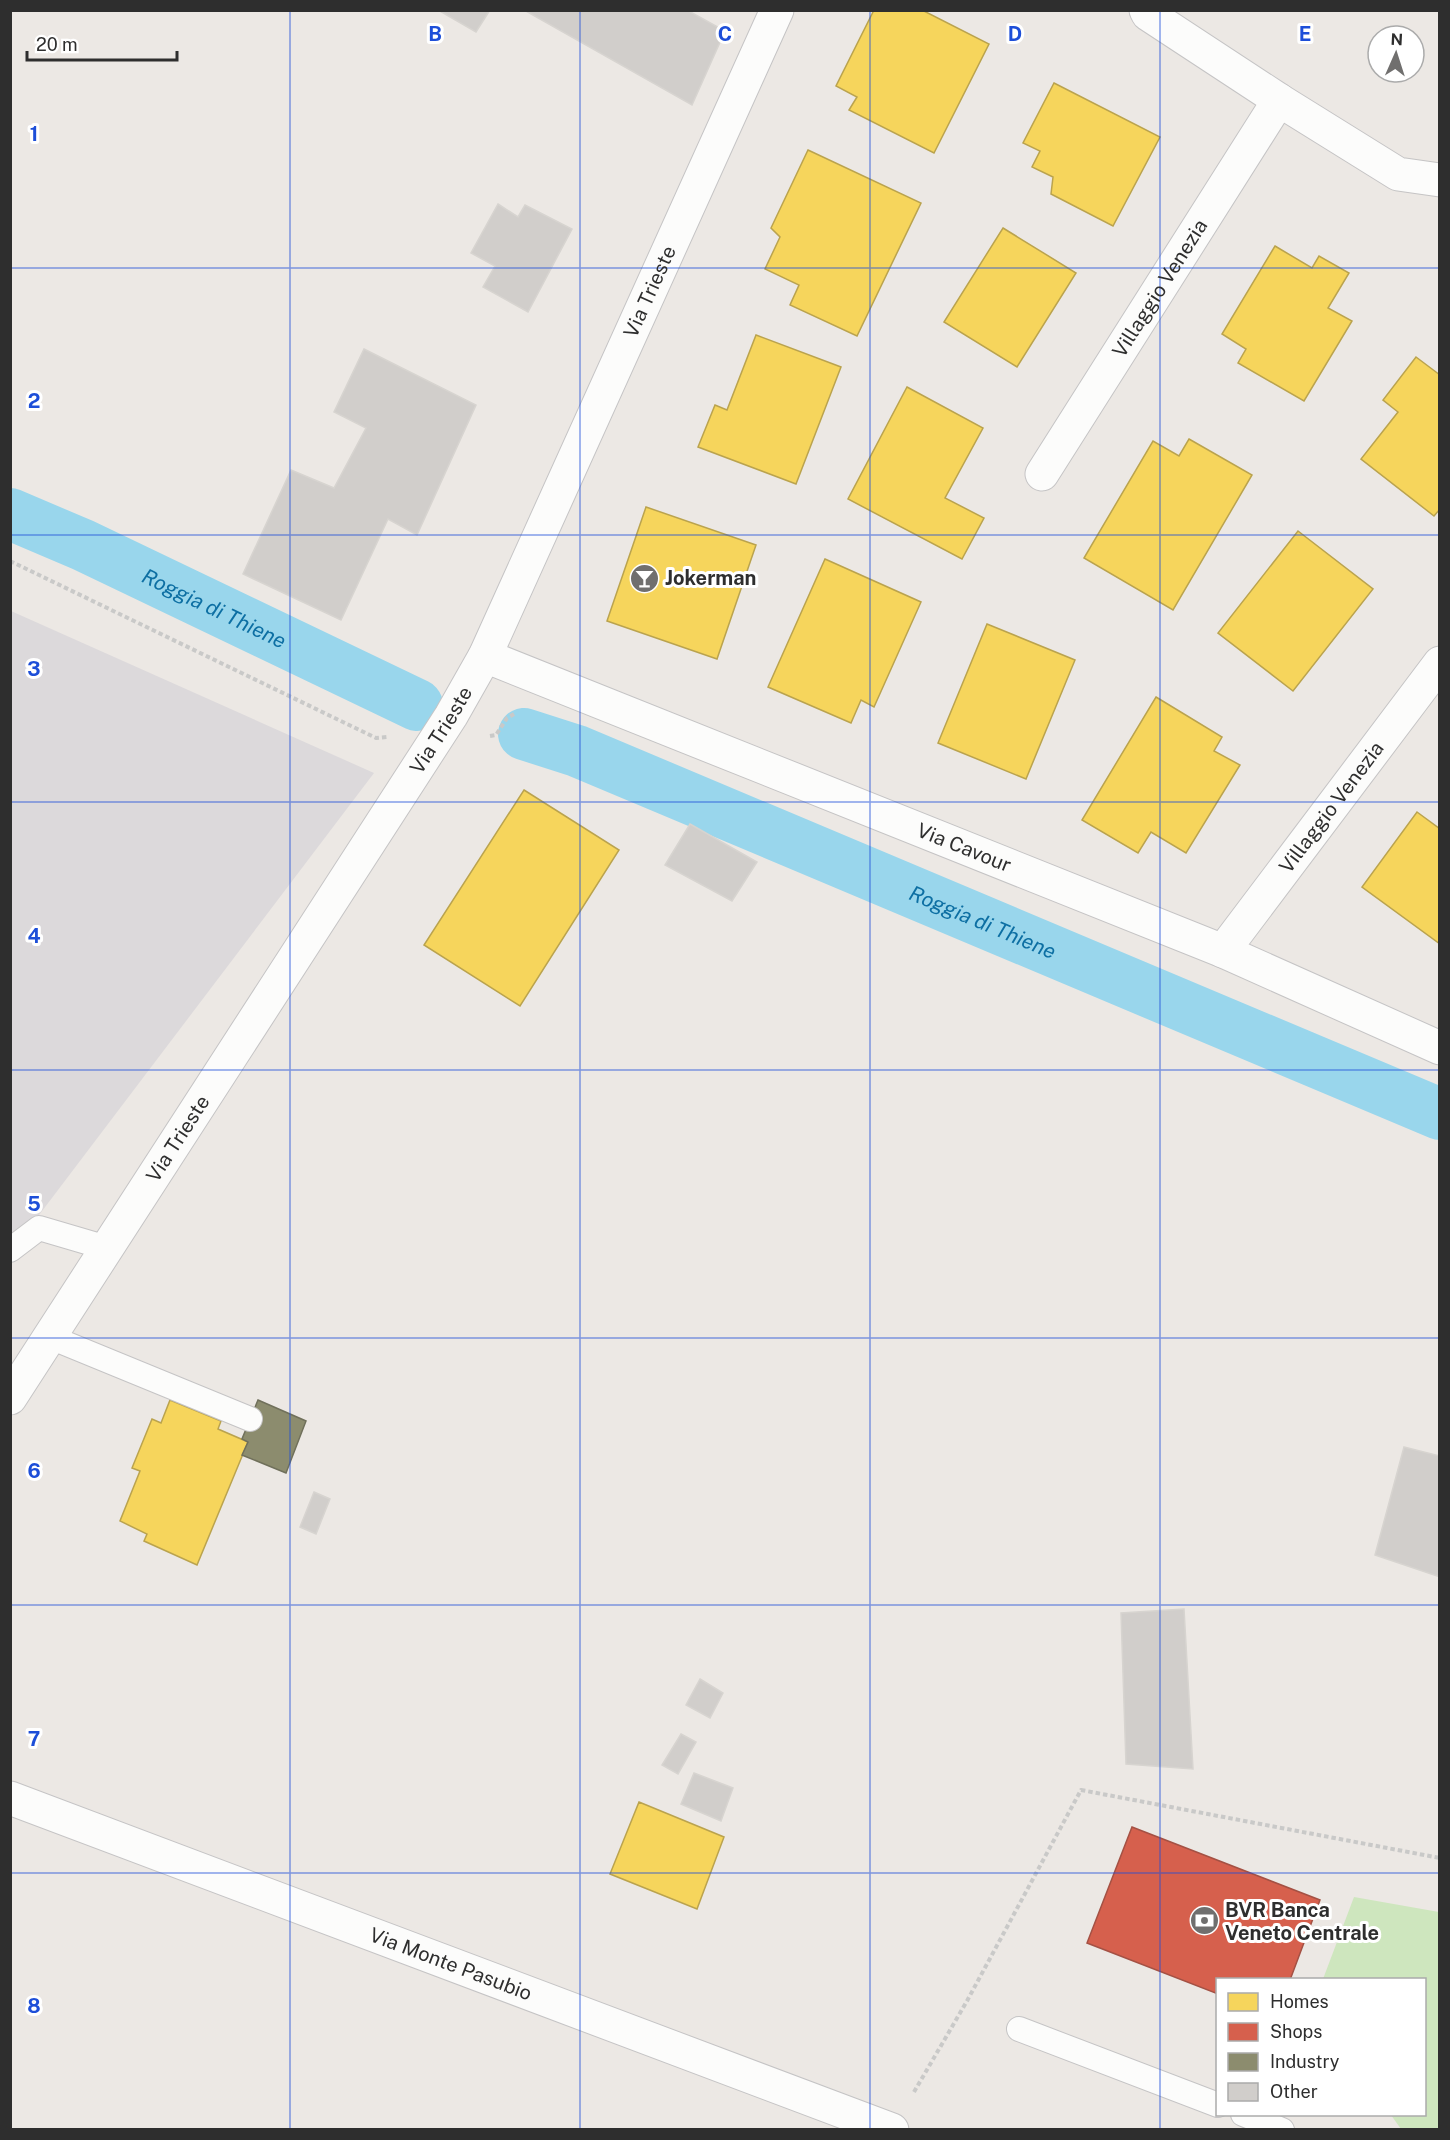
<svg xmlns="http://www.w3.org/2000/svg" width="1450" height="2140" font-family="'Public Sans',sans-serif">
<style>
.industrial{fill:#dcd9db}
.green{fill:#cee6be}
.homes{fill:#f6d55c;stroke:#baa34e;stroke-width:1.5}
.shops{fill:#d6604d;stroke:#a45144;stroke-width:1.5}
.industry{fill:#8c8c6e;stroke:#70705b;stroke-width:1.5}
.lines{fill:none;stroke-linecap:round;stroke-linejoin:round}
.canal{stroke:#99d6ec;stroke-width:52}
.building{fill:#d1cecb;stroke:#d7d4d0;stroke-width:1.5}
.service-casing{stroke:#c5c4c5;stroke-width:26}
.minor-casing{stroke:#c5c4c5;stroke-width:35}
.tertiary-casing{stroke:#c5c4c5;stroke-width:35}
.secondary-casing{stroke:#c5c4c5;stroke-width:35}
.path{stroke:#c9c9c8;stroke-width:4;stroke-dasharray:4.5 3;stroke-linecap:butt}
.service{stroke:#fcfcfb;stroke-width:24}
.minor{stroke:#fcfcfb;stroke-width:33}
.tertiary{stroke:#fcfcfb;stroke-width:33}
.secondary{stroke:#fcfcfb;stroke-width:33}
.grid{fill:none;stroke:#1d4ed8;stroke-width:1.5;stroke-opacity:0.55}
.labels{text-anchor:middle;dominant-baseline:central;stroke-width:6;stroke-linejoin:round;paint-order:stroke}
.street-label{font-size:20px;fill:#2e2e2e;stroke:#fff}
.poi-label{font-size:20px;font-weight:bold;fill:#2e2e2e;stroke:#fff;text-anchor:start}
.water-label{font-size:21px;font-style:italic;fill:#0d6fa3;stroke:#fff}
.grid-label{font-size:20px;text-anchor:middle;font-weight:bold;fill:#1d4ed8;stroke:#fff;stroke-width:6;stroke-linejoin:round;paint-order:stroke}
</style>
<rect width="100%" height="100%" fill="#ece8e4"/>
<path class="industrial" d="M 11,611 L 374,773 L 11,1252 Z"/>
<path class="green" d="M 1354,1897 L 1439,1912 L 1439,2129 L 1401,2129 L 1391,2115 L 1424,2114 L 1424,1980 L 1323,1979 Z"/>
<path class="homes" d="M 874,10 L 922,10 L 989,44 L 934,153 L 849,110 L 857,97 L 836,86 Z
M 1054,83 L 1160,137 L 1113,226 L 1051,194 L 1053,177 L 1032,167 L 1040,151 L 1023,143 Z
M 808,150 L 921,203 L 857,336 L 790,305 L 799,285 L 765,269 L 780,237 L 771,228 Z
M 1003,228 L 1076,273 L 1017,367 L 944,322 Z
M 1275,246 L 1312,268 L 1319,256 L 1349,273 L 1328,308 L 1352,321 L 1304,401 L 1238,363 L 1246,349 L 1222,334 Z
M 756,335 L 841,367 L 796,484 L 698,447 L 715,405 L 727,410 Z
M 1416,357 L 1440,375 L 1440,509 L 1434,516 L 1361,459 L 1398,412 L 1383,400 Z
M 907,387 L 983,428 L 945,498 L 984,518 L 962,559 L 848,499 Z
M 1189,439 L 1252,475 L 1173,610 L 1084,558 L 1153,441 L 1179,456 Z
M 646,507 L 756,545 L 717,659 L 607,621 Z
M 1298,531 L 1373,589 L 1293,691 L 1218,633 Z
M 825,559 L 921,602 L 874,707 L 861,700 L 851,723 L 768,687 Z
M 987,624 L 1075,660 L 1026,779 L 938,743 Z
M 1156,697 L 1222,737 L 1214,751 L 1240,765 L 1186,853 L 1151,832 L 1138,853 L 1082,820 Z
M 524,790 L 619,850 L 520,1006 L 424,945 Z
M 1417,812 L 1440,829 L 1440,944 L 1362,887 Z
M 170,1400 L 221,1421 L 218,1429 L 248,1442 L 197,1565 L 144,1541 L 147,1534 L 120,1521 L 140,1471 L 132,1468 L 152,1419 L 161,1423 Z
M 639,1802 L 724,1837 L 697,1909 L 610,1874 Z"/>
<path class="shops" d="M 1132,1827 L 1320,1900 L 1290,1980 L 1218,1980 L 1218,1994 L 1087,1943 Z"/>
<path class="industry" d="M 258,1400 L 306,1421 L 286,1473 L 242,1455 L 248,1442 L 242,1439 Z"/>
<g class="lines">
<g class="canal">
<path id="s1" d="M 10,514 L 83,545 L 417,705"/>
<path id="s2" d="M 524,734 L 577,751 L 1440,1114"/>
</g>
</g>
<path class="building" d="M 438,10 L 490,10 L 476,32 Z
M 524,10 L 687,10 L 725,31 L 692,105 Z
M 498,204 L 518,217 L 525,205 L 572,229 L 528,312 L 483,287 L 495,266 L 471,253 Z
M 364,349 L 476,405 L 417,535 L 388,519 L 341,620 L 243,574 L 291,470 L 334,488 L 366,428 L 334,412 Z
M 690,824 L 757,862 L 732,901 L 665,865 Z
M 1404,1447 L 1440,1456 L 1440,1577 L 1375,1555 Z
M 314,1492 L 330,1499 L 316,1534 L 300,1527 Z
M 1184,1609 L 1193,1769 L 1126,1764 L 1121,1613 Z
M 700,1679 L 723,1693 L 710,1718 L 686,1705 Z
M 681,1734 L 696,1742 L 678,1774 L 662,1765 Z
M 694,1773 L 733,1788 L 721,1821 L 681,1804 Z"/>
<g class="lines">
<defs>
<path id="service" d="M 10,1250 L 39,1228 L 107,1248
M 50,1337 L 250,1419
M 1019,2029 L 1218,2105
M 1243,2114 L 1282,2130"/>
<g id="minor">
<path d="M 1146,10 L 1148,14 L 1279,100 L 1398,174 L 1440,180"/>
<path id="s3" d="M 1042,474 L 1279,100"/>
<path id="s4" d="M 485,656 L 1223,951 L 1440,1048"/>
<path id="s5" d="M 1223,951 L 1440,663"/>
</g>
<g id="tertiary">
<path id="s6" d="M 10,1398 L 451,716 L 485,656 L 777,10"/>
</g>
<g id="secondary">
<path id="s7" d="M 10,1798 L 892,2130"/>
</g>
</defs>
<use href="#service" class="service-casing"/>
<use href="#minor" class="minor-casing"/>
<use href="#tertiary" class="tertiary-casing"/>
<use href="#secondary" class="secondary-casing"/>
<path class="path" d="M 10,561 L 376,738 L 387,737
M 490,736 L 496,735 L 507,718 L 514,714
M 914,2092 L 967,2001 L 1081,1790 L 1440,1858"/>
<use href="#service" class="service"/>
<use href="#minor" class="minor"/>
<use href="#tertiary" class="tertiary"/>
<use href="#secondary" class="secondary"/>
</g>
<path class="grid" d="M 290,10 L 290,2130M 580,10 L 580,2130M 870,10 L 870,2130M 1160,10 L 1160,2130M 10,268 L 1440,268M 10,535 L 1440,535M 10,802 L 1440,802M 10,1070 L 1440,1070M 10,1338 L 1440,1338M 10,1605 L 1440,1605M 10,1873 L 1440,1873"/>
<defs>
<symbol id="bar-disc" viewBox="-11 -11 22 22"><circle r="9.5" fill="#706f6e" stroke="#fff"/><path d="M-6-5H6L.8 .8V4.5H3.5V6h-7V4.5H-.8V.8Z" fill="#fff"/></symbol>
<symbol id="bank-disc" viewBox="-11 -11 22 22"><circle r="9.5" fill="#706f6e" stroke="#fff"/><path d="M-6-4H6V4H-6ZM0-2.3a2.3 2.3 0 1 0 0 4.6a2.3 2.3 0 1 0 0-4.6Z" fill="#fff"/></symbol>
</defs>
<g fill-rule="evenodd">
<use href="#bar-disc" x="628" y="562" width="33" height="33"/>
<use href="#bank-disc" x="1188" y="1904" width="33" height="33"/>
</g>
<g class="labels">
<g class="street-label">
<text stroke="none"><textPath href="#s3" startOffset="220">Villaggio Venezia</textPath></text>
<text stroke="none"><textPath href="#s6" startOffset="1281">Via Trieste</textPath></text>
<text stroke="none"><textPath href="#s6" startOffset="795">Via Trieste</textPath></text>
<text stroke="none"><textPath href="#s5" startOffset="180">Villaggio Venezia</textPath></text>
<text stroke="none"><textPath href="#s4" startOffset="516">Via Cavour</textPath></text>
<text stroke="none"><textPath href="#s6" startOffset="309">Via Trieste</textPath></text>
<text stroke="none"><textPath href="#s7" startOffset="471">Via Monte Pasubio</textPath></text>
</g>
<g class="poi-label">
<text x="665" y="578">Jokerman</text>
<text x="1225" y="1910">BVR Banca<tspan x="1225" dy="23">Veneto Centrale</tspan></text>
</g>
<g class="water-label">
<text stroke="none"><textPath href="#s1" startOffset="225">Roggia di Thiene</textPath></text>
<text stroke="none"><textPath href="#s2" startOffset="496">Roggia di Thiene</textPath></text>
</g>
</g>
<g class="grid-label">
<text x="435" y="41">B</text>
<text x="725" y="41">C</text>
<text x="1015" y="41">D</text>
<text x="1305" y="41">E</text>
<text x="34" y="141">1</text>
<text x="34" y="408">2</text>
<text x="34" y="676">3</text>
<text x="34" y="943">4</text>
<text x="34" y="1211">5</text>
<text x="34" y="1478">6</text>
<text x="34" y="1746">7</text>
<text x="34" y="2013">8</text>
</g>
<rect width="1450" height="2140" fill="none" stroke="#2e2e2e" stroke-width="24"/>
<rect x="1216" y="1978" width="210" height="138" fill="#ffffff" stroke="#ababab" stroke-width="1.5"/>
<rect x="1228" y="1993" width="30" height="18" fill="#f6d55c" stroke="#ababab" stroke-width="1.5"/>
<text x="1270" y="2008" font-size="18" fill="#2e2e2e">Homes</text>
<rect x="1228" y="2023" width="30" height="18" fill="#d6604d" stroke="#ababab" stroke-width="1.5"/>
<text x="1270" y="2038" font-size="18" fill="#2e2e2e">Shops</text>
<rect x="1228" y="2053" width="30" height="18" fill="#8c8c6e" stroke="#ababab" stroke-width="1.5"/>
<text x="1270" y="2068" font-size="18" fill="#2e2e2e">Industry</text>
<rect x="1228" y="2083" width="30" height="18" fill="#d1cecb" stroke="#ababab" stroke-width="1.5"/>
<text x="1270" y="2098" font-size="18" fill="#2e2e2e">Other</text>
<g transform="translate(1396 54) rotate(3)"><circle r="28" fill="#ffffff" stroke="#ababab" stroke-width="1.5"/>
<path d="M0-4.5L10 22L0 15L-10 22Z" fill="#706f6e"/>
<text y="-9" font-size="16" font-weight="bold" text-anchor="middle" fill="#2e2e2e">N</text>
</g>
<path d="M27 51v9h150v-9" fill="none" stroke="#2e2e2e" stroke-width="3"/>
<text x="36" y="51" font-size="18" fill="#2e2e2e" stroke="#ffffff" stroke-width="4.5" paint-order="stroke">20 m</text>
</svg>
